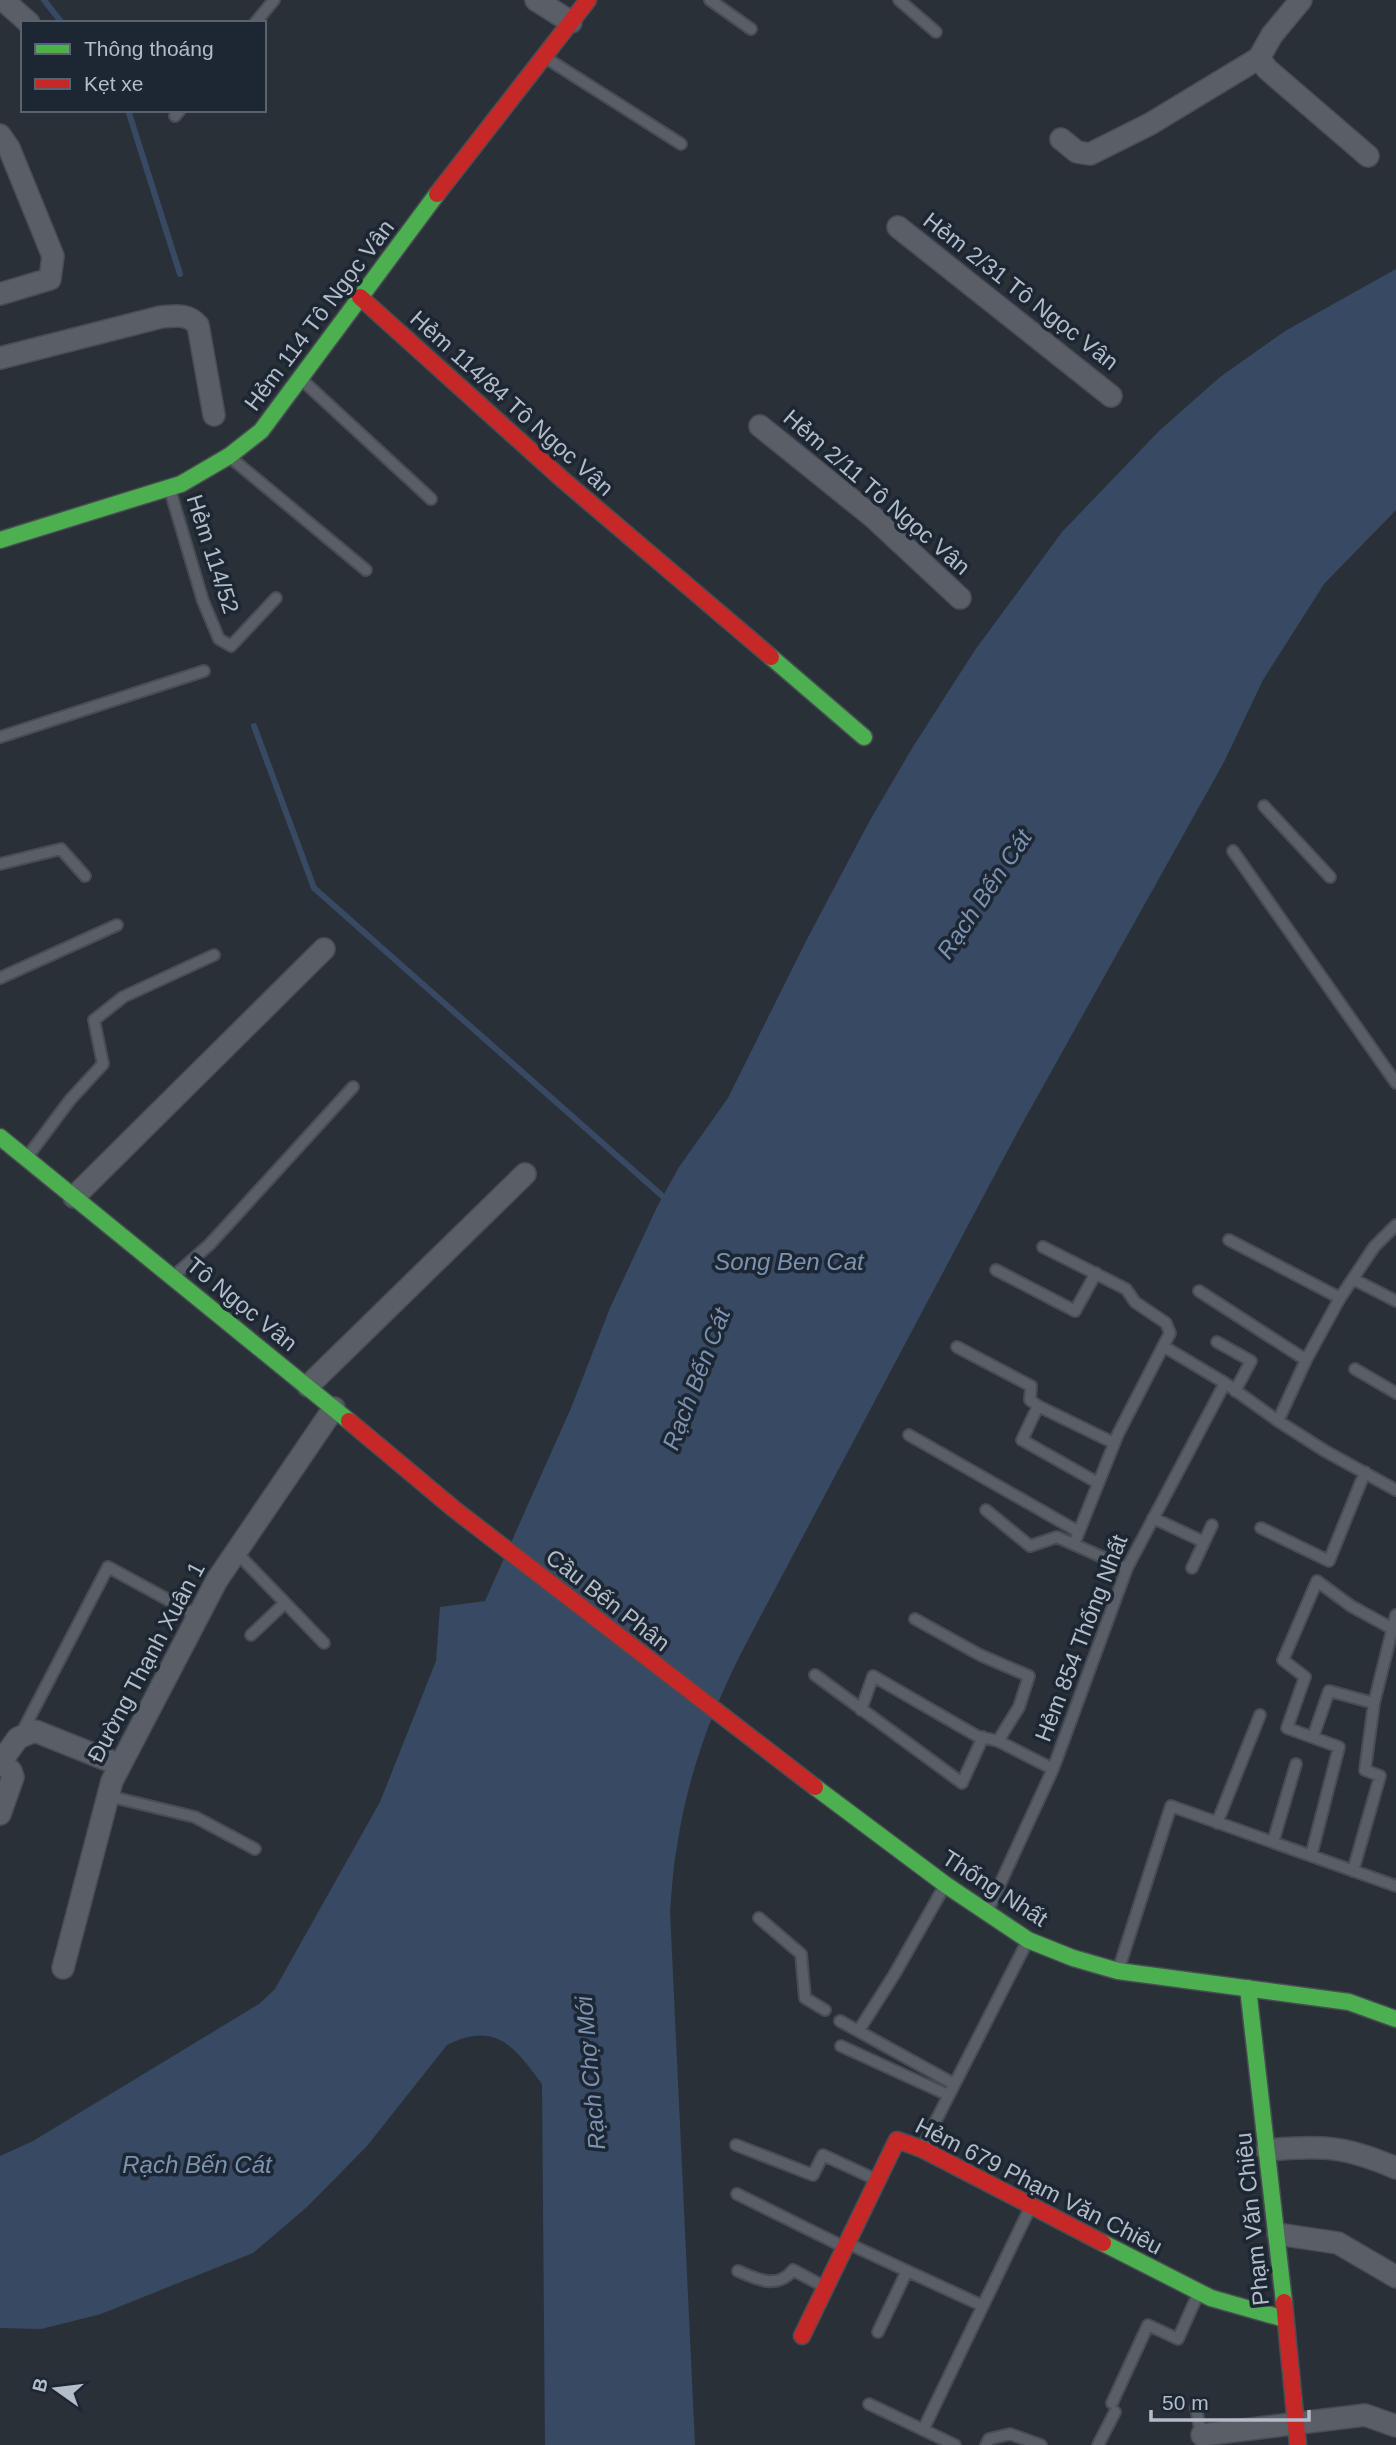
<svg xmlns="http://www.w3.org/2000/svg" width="1396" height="2445" font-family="Arial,sans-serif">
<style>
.water{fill:#384963}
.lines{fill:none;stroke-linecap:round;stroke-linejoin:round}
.stream{stroke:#384963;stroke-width:6}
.lane-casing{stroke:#484c53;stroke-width:14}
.street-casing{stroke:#484c53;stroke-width:24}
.fast-casing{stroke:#484c53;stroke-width:19}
.jam-casing{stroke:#484c53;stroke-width:19}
.lane{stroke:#5a5e66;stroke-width:10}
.street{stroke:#5a5e66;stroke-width:21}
.fast{stroke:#4caf50;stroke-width:16}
.jam{stroke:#c62828;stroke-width:16}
.labels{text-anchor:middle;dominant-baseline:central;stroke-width:7;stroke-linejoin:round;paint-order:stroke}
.street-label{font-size:23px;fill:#b4bcc9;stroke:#1d2633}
.water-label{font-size:24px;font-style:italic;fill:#7c92b1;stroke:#1d2633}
</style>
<rect width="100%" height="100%" fill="#2a3038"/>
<path class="water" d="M 1396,269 L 1396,510 L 1324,584 L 1263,680 L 1224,762 L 1017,1133 L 749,1638 C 714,1704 688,1772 677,1846 C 673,1868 672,1889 670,1911 L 695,2445 L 545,2445 L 542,2084 C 514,2046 496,2021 447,2045 L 367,2146 L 307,2207 L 253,2253 L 101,2314 L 41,2329 L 0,2328 L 0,2156 L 33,2141 L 259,2004 L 275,1989 L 380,1802 L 436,1661 L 440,1607 L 485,1601 L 571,1408 L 610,1308 L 658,1205 L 679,1167 L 728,1098 L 805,943 L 869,822 L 911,750 L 975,650 L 1062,532 L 1159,431 L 1220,377 L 1285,331 Z"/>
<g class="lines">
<path class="stream" d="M 44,0 L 62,23
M 128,110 L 180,274
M 254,726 L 314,888 L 668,1201"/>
<defs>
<path id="lane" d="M 710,0 L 751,29
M 899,0 L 936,32
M 255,23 L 274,0
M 546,58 L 681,144
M 175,116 L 180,110
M 302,380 L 431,499
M 231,458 L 366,570
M 170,490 L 203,601 L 219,639 L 231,646 L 276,598
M 0,737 L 204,671
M 1264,806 L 1330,877
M 1233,851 L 1396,1083
M 0,864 L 61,849 L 85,876
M 0,978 L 117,925
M 28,1156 L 70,1100 L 103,1064 L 94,1020 L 123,997 L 214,955
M 1229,1240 L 1340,1298 L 1306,1360 L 1278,1421
M 1043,1247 L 1126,1289 L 1135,1302 L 1166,1323 L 1170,1333 L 1118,1434 L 1074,1544
M 996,1270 L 1075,1311 L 1096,1273
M 175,1275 L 210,1244 L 353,1087
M 1353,1279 L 1396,1301
M 1199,1291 L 1306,1360
M 1340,1298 L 1374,1247 L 1396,1225
M 1217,1342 L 1251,1361 L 1235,1391
M 1163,1346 L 1225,1383 L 1278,1421 L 1325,1451 L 1396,1490
M 957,1347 L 1031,1386 L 1030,1400 L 1038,1406 L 1114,1443
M 1355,1369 L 1396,1393
M 1038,1406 L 1022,1440 L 1098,1483
M 909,1435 L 1079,1532
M 986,1510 L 1030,1546 L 1057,1537 L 1127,1568
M 1153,1518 L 1204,1542
M 1261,1528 L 1329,1561 L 1365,1472
M 236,1552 L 324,1643
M 1192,1568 L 1212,1525
M 915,1619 L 980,1655 L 1029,1676 L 1019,1707 L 998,1741
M 251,1635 L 285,1603
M 815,1675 L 962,1783 L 983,1737
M 861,1710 L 873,1676 L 977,1736 L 998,1741 L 1053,1769
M 20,1736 L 108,1567 L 198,1616
M 1313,1737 L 1329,1691 L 1374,1703
M 108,1796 L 195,1817 L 255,1849
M 1217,1823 L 1260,1715
M 1273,1842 L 1296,1764
M 1311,1856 L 1339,1747 L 1287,1728 L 1305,1677 L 1283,1660 L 1317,1581 L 1351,1606 L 1393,1629
M 1353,1871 L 1380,1776 L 1365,1770 L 1374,1703 L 1396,1615
M 988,1910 L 1053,1769 L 1127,1568 L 1225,1383
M 759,1918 L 801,1954 L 805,1998 L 825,2010
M 1119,1968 L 1171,1806 L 1396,1886
M 840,2021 L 954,2084
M 859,2030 L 894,1975 L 944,1887
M 841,2046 L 948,2095
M 736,2145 L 813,2175 L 823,2155 L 875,2179
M 923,2146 L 1027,1942
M 737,2194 L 842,2246
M 849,2244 L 983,2306
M 738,2271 C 757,2279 777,2290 793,2270 L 823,2286
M 878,2332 L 907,2271
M 1112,2403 L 1148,2325 L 1178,2339 L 1198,2294
M 869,2404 L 955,2445
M 1196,2408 L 1202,2439
M 923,2430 L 1029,2210
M 986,2445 L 989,2439 L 1010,2434 L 1041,2445
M 1098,2445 L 1115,2412"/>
<path id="street" d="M 3,0 L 29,23
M 536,0 L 571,22
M 1301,0 L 1272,35 L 1259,58 L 1267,69 L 1368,156
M 0,135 L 9,148 L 53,256 L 50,279 L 0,294
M 1061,139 L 1077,152 L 1090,154 L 1150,124 L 1259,58
M 898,227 L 1111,396
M 0,358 L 161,317 C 175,316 187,313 198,325 L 214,415
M 760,426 L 873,517 L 960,598
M 74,1197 L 324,949
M 308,1386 L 525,1174
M 0,1763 L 18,1738 L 35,1731 L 120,1765
M 0,1814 L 13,1777 L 11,1771 L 1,1762
M 63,1968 L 112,1781 L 217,1580 L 334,1408
M 1267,2150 C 1322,2145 1345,2146 1396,2168
M 1278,2234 L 1338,2243 L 1396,2277
M 1202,2435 L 1365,2415 L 1396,2426"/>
<path id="fast" d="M 0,540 L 181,484 L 229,456 L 261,431 L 437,194
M 771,657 L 864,737
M 0,1137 L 349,1421
M 815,1787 L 946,1885 L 1028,1940 L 1073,1958 L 1118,1971 L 1349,2002 L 1396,2019
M 1248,1988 L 1284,2302
M 1103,2243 L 1211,2298 L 1285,2319"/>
<path id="jam" d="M 437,194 L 588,0
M 360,297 L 562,479 L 771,657
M 349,1421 L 454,1509 L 815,1787
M 1284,2302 L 1298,2445
M 802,2336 L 897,2140 L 922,2149 L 1103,2243"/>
</defs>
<use href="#lane" class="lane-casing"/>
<use href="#street" class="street-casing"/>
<use href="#fast" class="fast-casing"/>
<use href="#jam" class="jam-casing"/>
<use href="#lane" class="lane"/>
<use href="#street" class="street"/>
<use href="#fast" class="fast"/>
<use href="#jam" class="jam"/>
</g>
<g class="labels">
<g class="street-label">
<text transform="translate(1021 291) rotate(38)">Hẻm 2/31 Tô Ngọc Vân</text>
<text transform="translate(319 315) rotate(-53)">Hẻm 114 Tô Ngọc Vân</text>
<text transform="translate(512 403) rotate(42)">Hẻm 114/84 Tô Ngọc Vân</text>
<text transform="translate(877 492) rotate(41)">Hẻm 2/11 Tô Ngọc Vân</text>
<text transform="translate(213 554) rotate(72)">Hẻm 114/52</text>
<text transform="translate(242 1304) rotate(39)">Tô Ngọc Vân</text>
<text transform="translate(608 1600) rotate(38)">Cầu Bến Phân</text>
<text transform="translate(1081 1638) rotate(-69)">Hẻm 854 Thống Nhất</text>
<text transform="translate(146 1662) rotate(-62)">Đường Thạnh Xuân 1</text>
<text transform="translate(995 1888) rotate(33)">Thống Nhất</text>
<text transform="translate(1039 2186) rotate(27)">Hẻm 679 Phạm Văn Chiêu</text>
<text transform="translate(1252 2219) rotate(-96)">Phạm Văn Chiêu</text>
</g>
<g class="water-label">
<text transform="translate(984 894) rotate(-56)">Rạch Bến Cát</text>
<text x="789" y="1261">Song Ben Cat</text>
<text transform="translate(696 1379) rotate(-69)">Rạch Bến Cát</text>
<text transform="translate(590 2073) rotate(-95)">Rạch Chợ Mới</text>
<text x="197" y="2164">Rạch Bến Cát</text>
</g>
</g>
<rect x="21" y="21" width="245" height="91" fill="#1d2633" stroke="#59626f" stroke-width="2"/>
<rect x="35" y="44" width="35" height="10" fill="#4caf50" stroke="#59626f" stroke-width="2"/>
<text x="84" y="56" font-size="21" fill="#b4bcc9">Thông thoáng</text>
<rect x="35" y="79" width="35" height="10" fill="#c62828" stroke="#59626f" stroke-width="2"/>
<text x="84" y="91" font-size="21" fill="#b4bcc9">Kẹt xe</text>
<g transform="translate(56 2389) rotate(284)" stroke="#1d2633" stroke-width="5" paint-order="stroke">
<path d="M0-5L12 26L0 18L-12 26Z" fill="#b4bcc9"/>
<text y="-10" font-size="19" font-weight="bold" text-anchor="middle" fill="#b4bcc9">B</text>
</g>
<path d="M1151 2410v10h158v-10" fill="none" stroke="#b4bcc9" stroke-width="3.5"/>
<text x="1162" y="2410" font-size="21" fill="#b4bcc9" stroke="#1d2633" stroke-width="5" paint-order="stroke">50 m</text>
</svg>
